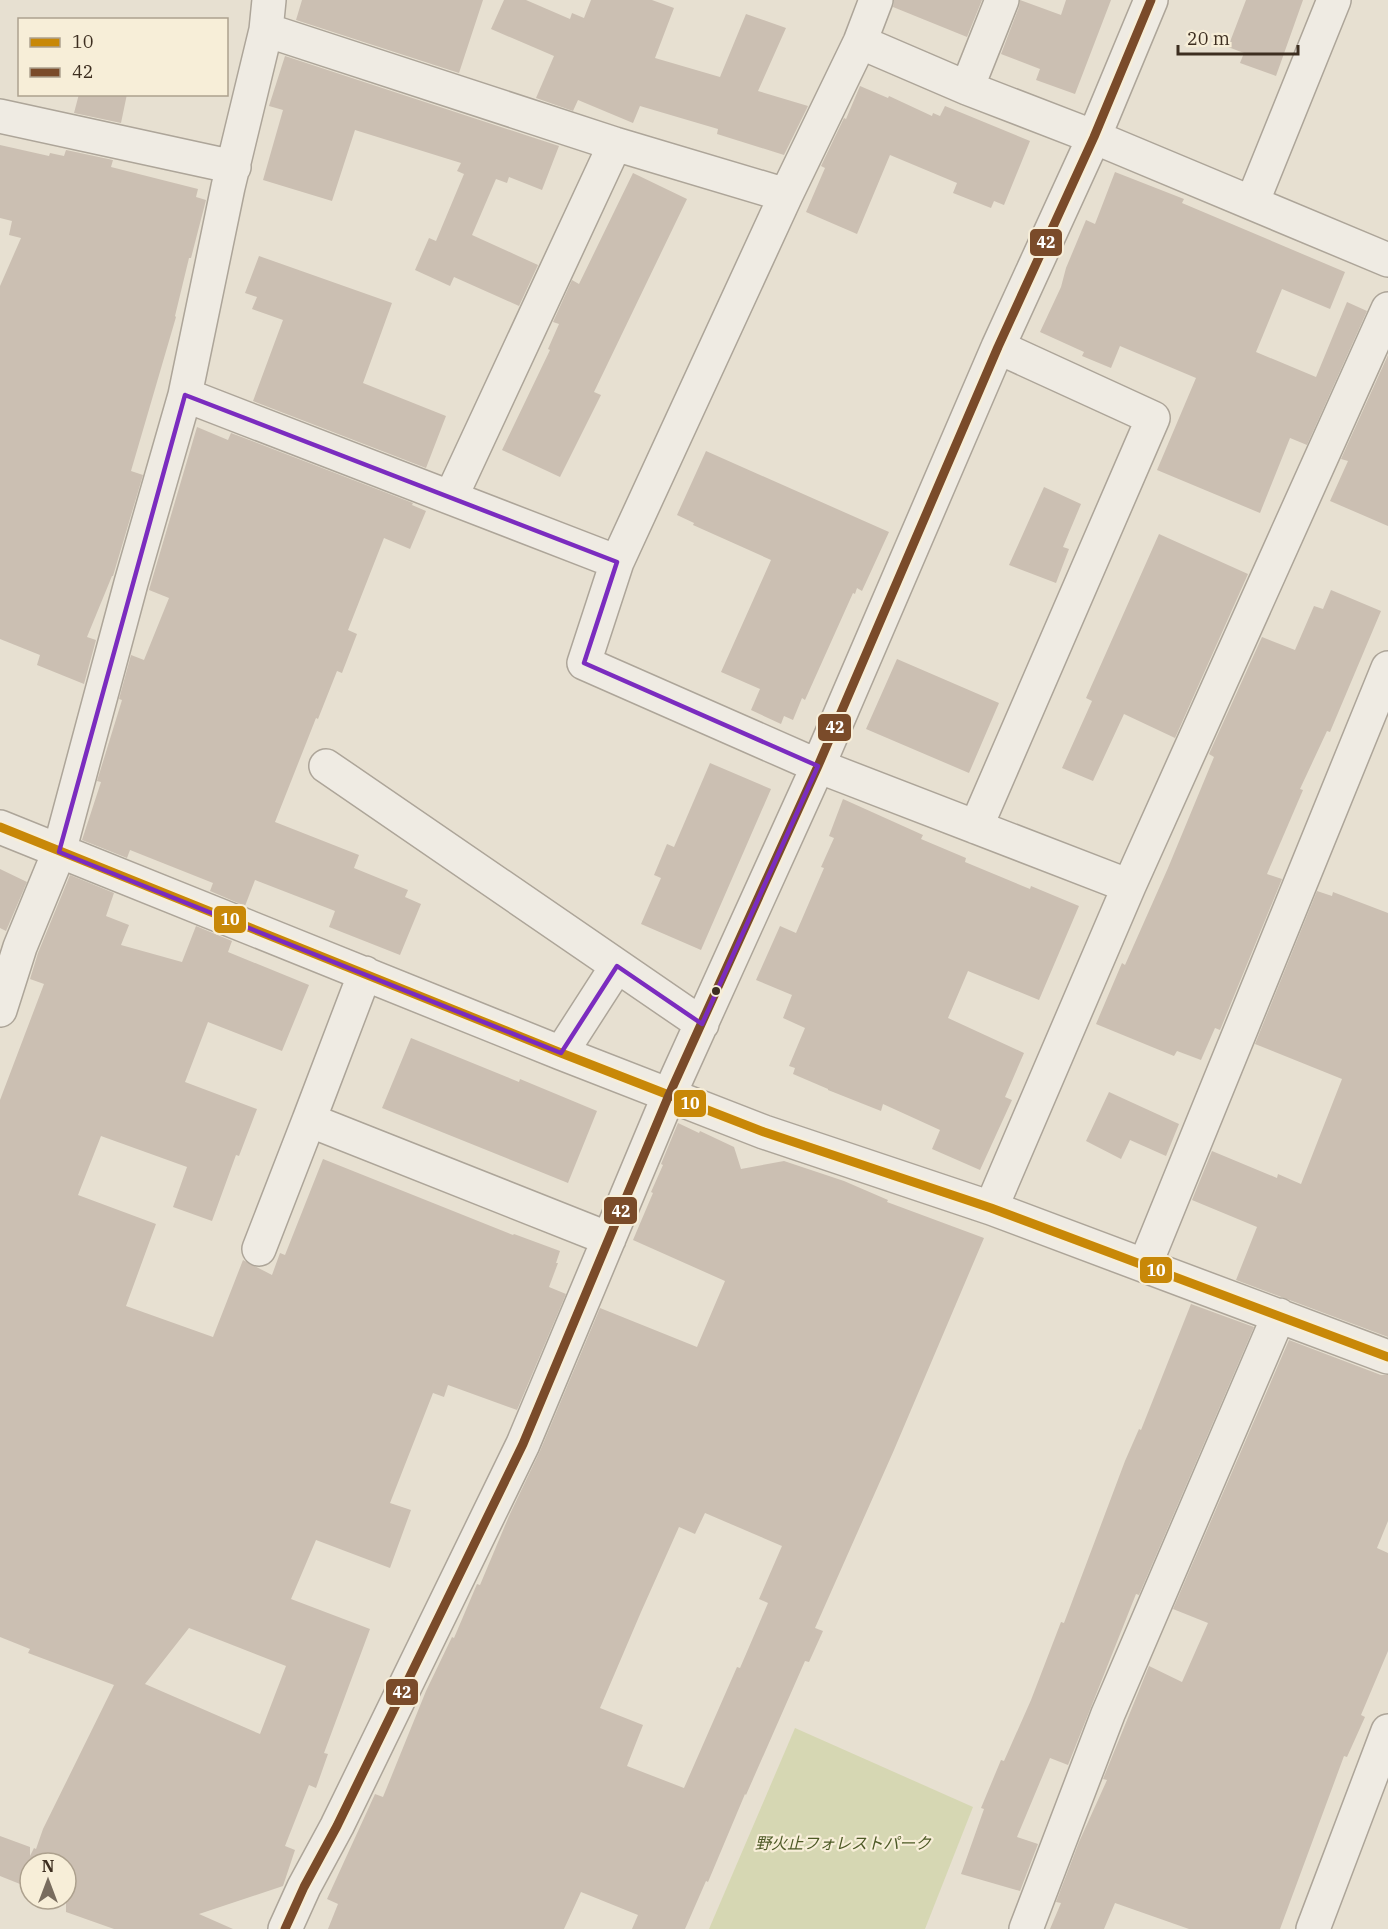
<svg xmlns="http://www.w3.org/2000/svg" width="1388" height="1929" font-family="'IBM Plex Serif','Noto Sans JP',serif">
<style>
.green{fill:#d6d7b3}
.building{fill:#cbbfb2;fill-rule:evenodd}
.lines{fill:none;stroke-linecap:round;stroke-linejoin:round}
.minor-casing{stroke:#ada599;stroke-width:36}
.minor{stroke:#efebe3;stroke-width:33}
.bus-1-casing{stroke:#f7eed8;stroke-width:14}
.bus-2-casing{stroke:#f7eed8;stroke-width:14}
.bus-1{stroke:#c88808;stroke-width:9}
.bus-2{stroke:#7a4b2a;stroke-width:9}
.marked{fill:none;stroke:#7b2cbf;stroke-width:4.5;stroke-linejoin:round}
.bus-dot{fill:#3d2e20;stroke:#f7eed8;stroke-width:2}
.labels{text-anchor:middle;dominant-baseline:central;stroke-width:4.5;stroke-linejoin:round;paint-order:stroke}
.park-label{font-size:16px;font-style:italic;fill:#4d5a26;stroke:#f7eed8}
.line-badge{stroke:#f7eed8;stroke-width:2}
.badge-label{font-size:16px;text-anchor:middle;font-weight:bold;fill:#fff}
</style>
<rect width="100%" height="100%" fill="#e7e0d1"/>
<path class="green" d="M 795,1728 L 973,1807 L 925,1929 L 709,1929 Z"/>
<path class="building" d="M 302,0 L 483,0 L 459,73 L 296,20 Z
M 504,0 L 526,0 L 570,19 L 572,13 L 584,18 L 591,0 L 652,0 L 674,8 L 655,58 L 720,77 L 746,14 L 786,28 L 758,91 L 808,106 L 784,155 L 717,134 L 718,129 L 640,106 L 633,123 L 578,100 L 573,111 L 536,98 L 554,56 L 491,29 Z
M 894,0 L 982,0 L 967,37 L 893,7 Z
M 1020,0 L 1061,15 L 1066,0 L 1111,0 L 1075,94 L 1036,80 L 1040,69 L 1001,54 L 1019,7 Z
M 1246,0 L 1303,0 L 1276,76 L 1240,63 L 1244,53 L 1228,47 Z
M 285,56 L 559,146 L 542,190 L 509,177 L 507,183 L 496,179 L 472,235 L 538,265 L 519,306 L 454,277 L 450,286 L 415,270 L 429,238 L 436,241 L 464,174 L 457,171 L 461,163 L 355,130 L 332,201 L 263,180 L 283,110 L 269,106 Z
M 860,86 L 888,98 L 889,96 L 932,116 L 933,113 L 940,116 L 945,106 L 1030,141 L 1004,205 L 994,201 L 991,208 L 953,193 L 957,183 L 890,155 L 857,234 L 806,212 L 825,168 L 821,166 L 844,118 L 846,119 Z
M 79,94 L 127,94 L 121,123 L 74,113 Z
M 0,145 L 49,156 L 50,153 L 64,156 L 66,150 L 113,160 L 111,167 L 198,189 L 196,197 L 206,200 L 191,258 L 189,258 L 175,316 L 176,317 L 131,471 L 143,475 L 113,576 L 112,576 L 87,637 L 96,640 L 84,684 L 37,665 L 40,655 L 0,639 L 0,286 L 21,238 L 9,235 L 12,221 L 0,218 Z
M 1115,172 L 1184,199 L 1182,203 L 1345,272 L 1330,309 L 1282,289 L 1256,352 L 1316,377 L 1347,302 L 1367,311 L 1307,445 L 1290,438 L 1260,513 L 1157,470 L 1196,378 L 1120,346 L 1111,368 L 1082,356 L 1084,352 L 1040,332 L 1061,287 L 1066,268 L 1086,220 L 1095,224 Z
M 633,173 L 687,199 L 594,392 L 601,395 L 560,477 L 502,450 L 550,350 L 548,349 L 559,324 L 553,322 L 572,280 L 579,284 Z
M 259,256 L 392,303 L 363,383 L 446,416 L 426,468 L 253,401 L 283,320 L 252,309 L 257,297 L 245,293 Z
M 1388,355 L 1388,526 L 1330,501 L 1348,461 L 1341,459 Z
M 197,427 L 228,440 L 231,433 L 413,503 L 412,505 L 426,511 L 410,549 L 384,538 L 348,630 L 357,634 L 342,673 L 337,671 L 318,719 L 316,718 L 275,822 L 359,855 L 354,868 L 408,890 L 405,897 L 421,904 L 400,955 L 329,927 L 335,911 L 255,880 L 245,906 L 210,891 L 213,883 L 130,850 L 127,858 L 82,840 L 101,782 L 97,781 L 122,700 L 119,699 L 131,655 L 144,660 L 169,598 L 149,590 Z
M 706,451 L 889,532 L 862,591 L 857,588 L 855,594 L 853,593 L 805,700 L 802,698 L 793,720 L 784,716 L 781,724 L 751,710 L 760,689 L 721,672 L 771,560 L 693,525 L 694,523 L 677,515 Z
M 1044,487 L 1081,504 L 1063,547 L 1069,549 L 1056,583 L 1009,565 Z
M 1159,534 L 1248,574 L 1175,738 L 1124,714 L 1093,781 L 1062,768 L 1092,701 L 1086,698 Z
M 1331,590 L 1381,611 L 1330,732 L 1327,731 L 1300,789 L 1303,790 L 1267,874 L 1282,879 L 1220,1030 L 1215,1028 L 1201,1060 L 1177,1051 L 1174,1056 L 1096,1024 L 1122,963 L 1125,965 L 1168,868 L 1214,757 L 1209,754 L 1262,637 L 1295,650 L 1314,606 L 1323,609 Z
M 897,659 L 999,703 L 969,773 L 866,729 Z
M 710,763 L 771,789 L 701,950 L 641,924 L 661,878 L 654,875 L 667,844 L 674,847 Z
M 843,799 L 923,835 L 921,839 L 966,858 L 965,862 L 1030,889 L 1031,886 L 1079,906 L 1039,1000 L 968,971 L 948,1018 L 1024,1053 L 1005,1097 L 1012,1100 L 980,1170 L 932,1149 L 940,1130 L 883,1104 L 881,1111 L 828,1090 L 828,1089 L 793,1074 L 795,1068 L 789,1066 L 805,1028 L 783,1018 L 792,995 L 756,980 L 780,926 L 796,933 L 824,868 L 821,867 L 834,838 L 829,836 Z
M 0,869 L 27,882 L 6,931 L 0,928 Z
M 70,875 L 114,893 L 106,916 L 129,925 L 121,945 L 182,962 L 196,926 L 232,941 L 228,952 L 309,985 L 282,1051 L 208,1022 L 185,1082 L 257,1109 L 239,1156 L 236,1155 L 212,1221 L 173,1207 L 187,1167 L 101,1136 L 78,1195 L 156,1224 L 126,1306 L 213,1337 L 243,1260 L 272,1275 L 280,1253 L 285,1255 L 323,1159 L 513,1235 L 514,1234 L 560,1251 L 556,1263 L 558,1263 L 549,1287 L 566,1294 L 517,1410 L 448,1385 L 444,1397 L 433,1393 L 390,1503 L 411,1510 L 390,1568 L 316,1540 L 291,1599 L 370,1629 L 324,1753 L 328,1754 L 316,1788 L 309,1785 L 285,1846 L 295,1850 L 283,1886 L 199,1914 L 233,1929 L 114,1929 L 66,1912 L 66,1902 L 58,1899 L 66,1899 L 66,1863 L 30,1863 L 30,1888 L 0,1876 L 0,1836 L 30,1847 L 30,1856 L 34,1848 L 36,1849 L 43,1829 L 114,1685 L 28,1653 L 30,1649 L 0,1637 L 0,1100 L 44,984 L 30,979 L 38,953 ZM 189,1628 L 286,1666 L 260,1734 L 145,1684 Z
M 1317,891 L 1332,896 L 1333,892 L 1388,913 L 1388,1337 L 1236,1280 L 1257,1227 L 1192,1200 L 1212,1151 L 1277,1178 L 1278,1174 L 1301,1184 L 1342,1079 L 1255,1044 Z
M 411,1038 L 519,1082 L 520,1079 L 597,1111 L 568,1183 L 382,1108 Z
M 1109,1092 L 1179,1124 L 1166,1156 L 1130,1140 L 1121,1159 L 1086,1141 Z
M 678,1123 L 699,1133 L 700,1131 L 734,1147 L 741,1169 L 784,1161 L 844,1181 L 888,1200 L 887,1202 L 984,1238 L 894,1450 L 815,1628 L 823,1631 L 809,1662 L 805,1661 L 746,1795 L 745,1794 L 708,1882 L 706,1881 L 685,1929 L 632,1929 L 638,1915 L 581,1892 L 564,1929 L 328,1929 L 338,1904 L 327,1899 L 375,1794 L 383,1797 L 426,1691 L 452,1637 L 454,1638 L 477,1584 L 480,1585 L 509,1516 L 540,1451 L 600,1308 L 697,1347 L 725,1281 L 633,1240 L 653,1193 L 651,1192 L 663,1165 L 661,1164 ZM 705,1513 L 782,1546 L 759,1599 L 768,1603 L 740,1668 L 737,1667 L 684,1788 L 627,1766 L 643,1725 L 600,1708 L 641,1612 L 679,1527 L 695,1534 Z
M 1191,1304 L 1254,1327 L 1139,1595 L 1136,1594 L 1068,1765 L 1050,1758 L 1017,1837 L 1038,1844 L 1020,1891 L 961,1874 L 984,1809 L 981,1808 L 1001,1760 L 1004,1761 L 1031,1700 L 1061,1622 L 1064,1623 L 1125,1461 L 1139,1429 L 1141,1430 Z
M 1289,1340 L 1381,1375 L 1388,1375 L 1388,1521 L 1377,1548 L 1388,1553 L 1388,1651 L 1361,1715 L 1365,1717 L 1347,1757 L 1344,1756 L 1280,1929 L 1189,1929 L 1115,1903 L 1104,1929 L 1050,1929 L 1061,1903 L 1056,1902 L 1079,1842 L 1107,1780 L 1103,1779 L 1149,1666 L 1182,1682 L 1208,1623 L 1173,1609 Z"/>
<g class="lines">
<defs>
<path id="minor" d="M 876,0 L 860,42 L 786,195 L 617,562 L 584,663 L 818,766 L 1129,886
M 266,30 L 615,144 L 786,195
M 860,42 L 967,88 L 1094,137 L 1388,260
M 967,88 L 1002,0
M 0,116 L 234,167
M 1252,203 L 1334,0
M 185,395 L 617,562
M 451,497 L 615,144
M 326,766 L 702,1024
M 0,827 L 561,1053 L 764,1132 L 991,1208 L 1388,1357
M 976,827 L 1153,418 L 998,347
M 365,973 L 309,1120 L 609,1239
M 0,1010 L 20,947 L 59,852 L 131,583 L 185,395 L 228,187 L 266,30 L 269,0
M 561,1053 L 617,966
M 991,1208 L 1129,886 L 1388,309
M 259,1249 L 309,1120
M 1145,1265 L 1388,668
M 285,1929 L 304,1887 L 337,1826 L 523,1444 L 669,1095 L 818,766 L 998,347 L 1094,137 L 1151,0
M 1026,1929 L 1108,1714 L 1279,1315
M 1313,1929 L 1388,1731"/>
</defs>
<use href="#minor" class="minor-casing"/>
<use href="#minor" class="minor"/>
<defs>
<path id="bus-1" d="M 0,827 L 561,1053 L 764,1132 L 991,1208 L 1388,1357"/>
<path id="bus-2" d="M 285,1929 L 304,1887 L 337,1826 L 523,1444 L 669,1095 L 818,766 L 998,347 L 1094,137 L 1151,0"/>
</defs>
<use href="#bus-1" class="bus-1-casing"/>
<use href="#bus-2" class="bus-2-casing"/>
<use href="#bus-1" class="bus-1"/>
<use href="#bus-2" class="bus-2"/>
</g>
<path class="marked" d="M 185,395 L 617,562 L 584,663 L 818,766 L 702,1024 L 617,966 L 561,1053 L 59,852 Z"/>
<circle class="bus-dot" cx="716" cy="991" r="5"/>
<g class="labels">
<g class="park-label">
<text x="843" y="1843">野火止フォレストパーク</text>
</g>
</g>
<g class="line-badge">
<rect x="1029" y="228" width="34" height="29" rx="6" fill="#7a4b2a"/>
<rect x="817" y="713" width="35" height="29" rx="6" fill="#7a4b2a"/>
<rect x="213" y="905" width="34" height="29" rx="6" fill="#c88808"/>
<rect x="673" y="1089" width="34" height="29" rx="6" fill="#c88808"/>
<rect x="603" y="1196" width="35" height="29" rx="6" fill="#7a4b2a"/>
<rect x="1139" y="1256" width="34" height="28" rx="6" fill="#c88808"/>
<rect x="385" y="1678" width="34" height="28" rx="6" fill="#7a4b2a"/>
</g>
<g class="badge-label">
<text x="1046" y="248">42</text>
<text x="835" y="733">42</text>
<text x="230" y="925">10</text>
<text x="690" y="1109">10</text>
<text x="621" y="1217">42</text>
<text x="1156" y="1276">10</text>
<text x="402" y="1698">42</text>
</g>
<rect x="18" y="18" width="210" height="78" fill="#f7eed8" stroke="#ada18e" stroke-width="1.5"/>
<rect x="30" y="38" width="30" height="9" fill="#c88808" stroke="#ada18e" stroke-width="1.5"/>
<text x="72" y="48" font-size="18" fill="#3d2e20">10</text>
<rect x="30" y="68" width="30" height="9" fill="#7a4b2a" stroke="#ada18e" stroke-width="1.5"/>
<text x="72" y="78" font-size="18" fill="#3d2e20">42</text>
<g transform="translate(48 1881)"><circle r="28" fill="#f7eed8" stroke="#ada18e" stroke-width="1.5"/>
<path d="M0-4.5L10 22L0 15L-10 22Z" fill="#786c5e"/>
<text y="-9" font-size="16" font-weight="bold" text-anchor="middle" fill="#3d2e20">N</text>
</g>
<path d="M1178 45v9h120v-9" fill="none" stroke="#3d2e20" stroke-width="3"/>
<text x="1187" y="45" font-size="18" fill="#3d2e20" stroke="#f7eed8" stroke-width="4.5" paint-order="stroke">20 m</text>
</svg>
